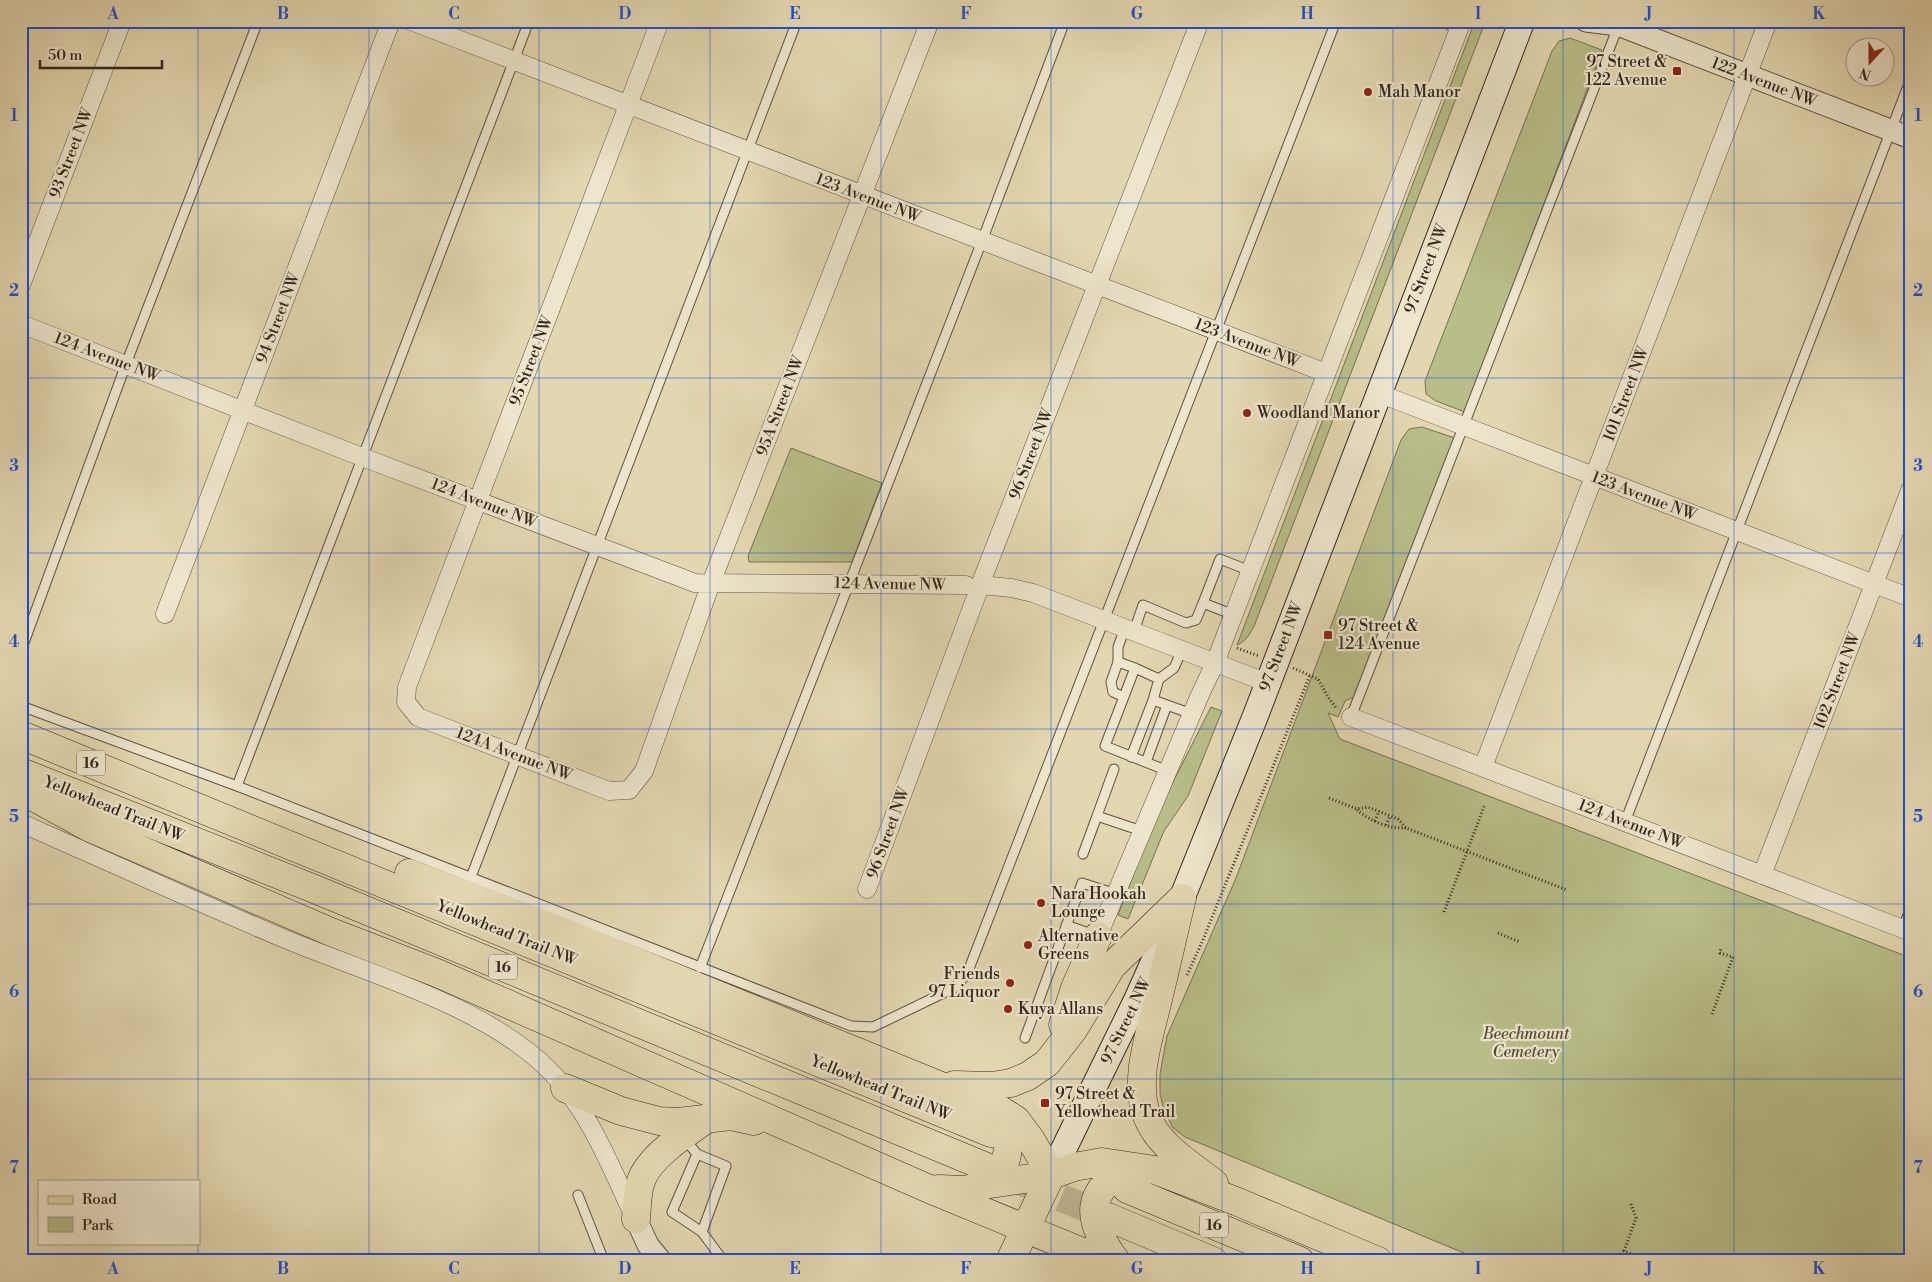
<svg xmlns="http://www.w3.org/2000/svg" width="1932" height="1282" font-family="'Libre Bodoni',serif">
<style>
.green{fill:#b8bd89;stroke:#767252}
.lines{fill:none;stroke-linecap:round;stroke-linejoin:round}
.motorway-tunnel{stroke:#c0b493;stroke-width:28;stroke-dasharray:28 14;stroke-linecap:butt}
.service-casing{stroke:#5f5340;stroke-width:11}
.minor-casing{stroke:#5f5340;stroke-width:19}
.tertiary-casing{stroke:#5f5340;stroke-width:23}
.secondary-casing{stroke:#33271b;stroke-width:27}
.primary-casing{stroke:#33271b;stroke-width:29}
.motorway-casing{stroke:#33271b;stroke-width:29}
.path{stroke:#33271b;stroke-width:3;stroke-dasharray:1 2.5;stroke-linecap:butt}
.service{stroke:#ede5cc;stroke-width:9}
.minor{stroke:#ede5cc;stroke-width:18}
.tertiary{stroke:#ede5cc;stroke-width:21}
.secondary{stroke:#ede5cc;stroke-width:25}
.primary{stroke:#e3d7b1;stroke-width:28}
.motorway{stroke:#e3d7b1;stroke-width:28}
.grid{fill:none;stroke:#1d4ed8;stroke-width:1;stroke-opacity:0.55}
.poi-dot{fill:#8f2418;stroke:#ede5cc;stroke-width:2}
.labels{text-anchor:middle;dominant-baseline:central;stroke-width:4.5;stroke-linejoin:round;paint-order:stroke}
.shield{fill:#ede5cc;stroke:#6b6050;stroke-width:1}
.shield-label{font-size:15px;font-weight:bold;fill:#33271b}
.poi-label{font-size:16px;fill:#33271b;stroke:#ede5cc;text-anchor:start}
.street-label{font-size:16px;fill:#33271b;stroke:#ede5cc}
.park-label{font-size:16px;font-style:italic;fill:#544c36;stroke:#ede5cc}
.neatline{fill:none;stroke:#1d4ed8;stroke-width:2}
.grid-label{font-size:16px;text-anchor:middle;font-weight:bold;fill:#1d4ed8}
</style>
<rect width="100%" height="100%" fill="#e3d7b1"/>
<filter id="stains"><feTurbulence type="fractalNoise" baseFrequency=".004" numOctaves="4"/><feColorMatrix values="0 0 0 0 .2 0 0 0 0 .09 0 0 0 0 .02 0 0 0 .5 -.17"/></filter>
<radialGradient id="worn" r=".72"><stop offset=".6" stop-color="#630" stop-opacity="0"/><stop offset="1" stop-color="#630" stop-opacity=".3"/></radialGradient>
<path class="green" d="M 1475,21 L 1484,25 L 1255,624 C 1251,632 1246,642 1237,645 Z
M 1570,38 L 1602,50 L 1465,412 L 1436,401 L 1426,394 L 1425,381 L 1552,51 L 1559,41 Z
M 1422,427 L 1455,438 L 1357,696 L 1345,701 L 1338,717 L 1328,713 L 1340,739 L 1911,958 L 1911,1261 L 1483,1261 L 1185,1137 L 1173,1128 L 1164,1110 L 1160,1094 L 1160,1074 L 1167,1036 L 1236,878 L 1401,440 L 1409,429 Z
M 791,448 L 882,483 L 852,562 L 749,562 L 748,556 Z
M 1211,707 L 1222,711 L 1188,796 L 1164,831 L 1128,919 L 1118,915 L 1157,814 Z"/>
<g class="lines">
<path class="motorway-tunnel" d="M 1022,1182 L 1108,1217"/>
<defs>
<path id="service" d="M 1440,21 L 1459,29
M 1234,615 L 1203,603 L 1220,559 L 1250,571
M 1134,631 L 1143,605 L 1186,623 L 1196,620 L 1203,603
M 21,651 L 126,364 L 258,21
M 1118,662 L 1118,647 L 1125,628
M 1159,679 L 1174,668 L 1182,650
M 1124,697 L 1113,692 L 1111,682 L 1118,662 L 1135,668
M 21,706 L 237,786 L 851,1026 L 873,1027 L 954,988 L 967,974 L 1336,21
M 1351,717 L 1619,24
M 1131,757 L 1153,700
M 1146,762 L 1167,705
M 1168,771 L 1105,746 L 1135,668 L 1159,679 L 1153,700 L 1192,714
M 237,786 L 529,21
M 1097,816 L 1114,769
M 1625,822 L 1911,78
M 1083,854 L 1097,816 L 1142,831
M 471,877 L 797,21
M 1066,925 L 1094,935
M 1903,928 L 1911,907
M 700,968 L 982,241 L 1065,21
M 1025,1038 L 1082,883 L 1116,894
M 684,1138 L 697,1154 L 726,1166 L 702,1232 L 719,1255 L 717,1261
M 697,1154 L 672,1212 L 702,1232
M 578,1195 L 604,1261"/>
<path id="minor" d="M 411,21 L 1326,373
M 660,21 L 407,687 L 406,702 L 418,717 L 609,791 L 629,790 L 644,771 L 711,583 L 930,21
M 1200,21 L 980,585 L 1012,588 L 1033,593 L 1268,683
M 21,285 L 122,21
M 21,324 L 362,457 L 695,583 L 966,585
M 1378,393 L 1911,598
M 165,614 L 391,21
M 1351,717 L 1911,932
M 1483,767 L 1768,21
M 21,823 C 109,862 197,902 285,939 C 369,974 487,1006 551,1072 C 590,1112 610,1166 634,1216
M 1762,875 L 1911,488
M 867,889 L 983,578
M 1098,936 L 1199,697 L 1215,663 L 1462,21"/>
<path id="tertiary" d="M 1586,21 L 1618,25 L 1911,138
M 636,1219 L 648,1245 L 661,1261"/>
<path id="secondary" d="M 1051,1175 L 1136,1001 L 1182,898 L 1255,717 L 1522,21"/>
<path id="primary" d="M 1010,1261 L 1051,1175"/>
<path id="motorway" d="M 21,735 L 991,1133
M 21,772 L 312,888 L 984,1166
M 21,790 L 90,828 L 331,932 L 437,973 L 927,1188 L 1104,1261
M 409,873 L 576,937 L 1002,1111 L 1016,1120 L 1031,1140 L 1051,1175
M 1182,898 C 1174,930 1167,963 1159,995 C 1151,1032 1133,1078 1147,1116 C 1158,1146 1190,1164 1214,1183
M 1063,1025 L 1075,988 L 1098,936
M 954,1085 L 992,1086 L 1011,1083 L 1028,1076 L 1047,1063 L 1073,1030 L 1112,966 L 1182,898
M 565,1088 L 621,1111 L 659,1121 L 678,1122 L 731,1116 L 754,1121
M 984,1185 C 1014,1165 1015,1136 990,1112
M 938,1189 L 965,1190 L 984,1185 L 1051,1175 L 1074,1167 L 1102,1162 L 1155,1170 L 1238,1202 L 1378,1261
M 1127,1189 L 1300,1261
M 1108,1217 L 1213,1261
M 636,1219 C 637,1207 637,1192 641,1181 C 649,1157 685,1134 705,1120
M 1116,1261 C 1086,1221 1082,1187 1135,1168"/>
</defs>
<use href="#service" class="service-casing"/>
<use href="#minor" class="minor-casing"/>
<use href="#tertiary" class="tertiary-casing"/>
<use href="#secondary" class="secondary-casing"/>
<use href="#primary" class="primary-casing"/>
<use href="#motorway" class="motorway-casing"/>
<path class="path" d="M 1237,648 L 1259,656
M 1293,668 L 1318,679 L 1328,697 L 1337,709
M 1329,798 L 1357,809 L 1368,807 L 1398,819 L 1406,828 L 1567,890
M 1357,810 C 1370,821 1389,829 1406,828
M 1375,821 L 1379,811
M 1386,825 L 1390,816
M 1444,912 L 1485,804
M 1498,933 L 1520,942
M 1187,975 L 1203,940 L 1310,675
M 1712,1014 L 1733,957 L 1720,953 L 1721,948
M 1631,1204 L 1636,1218 L 1624,1251 L 1644,1259"/>
<use href="#service" class="service"/>
<use href="#minor" class="minor"/>
<use href="#tertiary" class="tertiary"/>
<use href="#secondary" class="secondary"/>
<use href="#primary" class="primary"/>
<use href="#motorway" class="motorway"/>
</g>
<path class="grid" d="M 198,21 L 198,1181M 369,21 L 369,1261M 539,21 L 539,1261M 710,21 L 710,1261M 881,21 L 881,1261M 1051,21 L 1051,1261M 1222,21 L 1222,1261M 1393,21 L 1393,1261M 1563,21 L 1563,1261M 1734,21 L 1734,1261M 21,203 L 1911,203M 21,378 L 1911,378M 21,553 L 1911,553M 21,729 L 1911,729M 21,904 L 1911,904M 21,1079 L 1911,1079M 198,1243 L 198,1261"/>
<g class="poi-dot">
<rect x="1672" y="66" width="10" height="10" rx="2.5"/>
<circle cx="1368" cy="92" r="5"/>
<circle cx="1247" cy="413" r="5"/>
<rect x="1323" y="630" width="10" height="10" rx="2.5"/>
<circle cx="1041" cy="903" r="5"/>
<circle cx="1028" cy="945" r="5"/>
<circle cx="1010" cy="983" r="5"/>
<circle cx="1008" cy="1009" r="5"/>
<rect x="1040" y="1098" width="10" height="10" rx="2.5"/>
</g>
<g class="labels">
<g class="shield">
<rect x="77" y="750.5" width="28" height="25" rx="4"/>
<rect x="489" y="954.5" width="28" height="25" rx="4"/>
<rect x="1200" y="1212.5" width="28" height="25" rx="4"/>
</g>
<g class="shield-label">
<text x="91" y="763">16</text>
<text x="503" y="967">16</text>
<text x="1214" y="1225">16</text>
</g>
<g class="poi-label">
<text x="1667" y="62" text-anchor="end">97 Street &amp;<tspan x="1667" dy="18">122 Avenue</tspan></text>
<text x="1378" y="92">Mah Manor</text>
<text x="1257" y="413">Woodland Manor</text>
<text x="1338" y="626">97 Street &amp;<tspan x="1338" dy="18">124 Avenue</tspan></text>
<text x="1051" y="894">Nara Hookah<tspan x="1051" dy="18">Lounge</tspan></text>
<text x="1038" y="936">Alternative<tspan x="1038" dy="18">Greens</tspan></text>
<text x="1000" y="974" text-anchor="end">Friends<tspan x="1000" dy="18">97 Liquor</tspan></text>
<text x="1018" y="1009">Kuya Allans</text>
<text x="1055" y="1094">97 Street &amp;<tspan x="1055" dy="18">Yellowhead Trail</tspan></text>
</g>
<g class="street-label">
<text transform="translate(1764 82) rotate(21)">122 Avenue NW</text>
<text transform="translate(71 153) rotate(-69)">93 Street NW</text>
<text transform="translate(868 198) rotate(21)">123 Avenue NW</text>
<text transform="translate(1426 269) rotate(-69)">97 Street NW</text>
<text transform="translate(278 318) rotate(-69)">94 Street NW</text>
<text transform="translate(1247 343) rotate(21)">123 Avenue NW</text>
<text transform="translate(107 357) rotate(21)">124 Avenue NW</text>
<text transform="translate(531 361) rotate(-69)">95 Street NW</text>
<text transform="translate(1626 394) rotate(-69)">101 Street NW</text>
<text transform="translate(780 406) rotate(-69)">95A Street NW</text>
<text transform="translate(1031 454) rotate(-69)">96 Street NW</text>
<text transform="translate(1644 496) rotate(21)">123 Avenue NW</text>
<text transform="translate(484 503) rotate(21)">124 Avenue NW</text>
<text transform="translate(890 584) rotate(1)">124 Avenue NW</text>
<text transform="translate(1281 647) rotate(-69)">97 Street NW</text>
<text transform="translate(1837 681) rotate(-69)">102 Street NW</text>
<text transform="translate(514 754) rotate(21)">124A Avenue NW</text>
<text transform="translate(114 809) rotate(22)">Yellowhead Trail NW</text>
<text transform="translate(1631 824) rotate(21)">124 Avenue NW</text>
<text transform="translate(888 833) rotate(-70)">96 Street NW</text>
<text transform="translate(507 933) rotate(22)">Yellowhead Trail NW</text>
<text transform="translate(1126 1021) rotate(-64)">97 Street NW</text>
<text transform="translate(881 1088) rotate(22)">Yellowhead Trail NW</text>
</g>
<g class="park-label">
<text x="1526" y="1034">Beechmount<tspan x="1526" dy="18">Cemetery</tspan></text>
</g>
</g>
<rect width="1932" height="1282" fill="none" stroke="#e3d7b1" stroke-width="55"/>
<rect x="38" y="1180" width="162" height="65" fill="#ede5cc" stroke="#a39985"/>
<rect x="48" y="1196" width="25" height="8" fill="#e3d7b1" stroke="#a39985"/>
<text x="82" y="1204" font-size="15" fill="#33271b">Road</text>
<rect x="48" y="1217" width="25" height="15" fill="#b8bd89" stroke="#a39985"/>
<text x="82" y="1230" font-size="15" fill="#33271b">Park</text>
<g transform="translate(1870 62) rotate(201)"><circle r="24" fill="#ede5cc" stroke="#a39985"/>
<path d="M0-4L9 19L0 12L-9 19Z" fill="#8f2418"/>
<text y="-8" font-size="14" font-weight="bold" text-anchor="middle" fill="#33271b">N</text>
</g>
<path d="M40 60v8h122v-8" fill="none" stroke="#33271b" stroke-width="2.5"/>
<text x="48" y="60" font-size="15" fill="#33271b" stroke="#ede5cc" stroke-width="4" paint-order="stroke">50 m</text>
<rect x="28" y="28" width="1876" height="1226" class="neatline"/>
<g class="grid-label">
<text x="113" y="19">A</text>
<text x="283" y="19">B</text>
<text x="454" y="19">C</text>
<text x="625" y="19">D</text>
<text x="795" y="19">E</text>
<text x="966" y="19">F</text>
<text x="1137" y="19">G</text>
<text x="1307" y="19">H</text>
<text x="1478" y="19">I</text>
<text x="1649" y="19">J</text>
<text x="1819" y="19">K</text>
<text x="14" y="121">1</text>
<text x="1918" y="121">1</text>
<text x="14" y="296">2</text>
<text x="1918" y="296">2</text>
<text x="14" y="471">3</text>
<text x="1918" y="471">3</text>
<text x="14" y="647">4</text>
<text x="1918" y="647">4</text>
<text x="14" y="822">5</text>
<text x="1918" y="822">5</text>
<text x="14" y="997">6</text>
<text x="1918" y="997">6</text>
<text x="14" y="1173">7</text>
<text x="1918" y="1173">7</text>
<text x="113" y="1274">A</text>
<text x="283" y="1274">B</text>
<text x="454" y="1274">C</text>
<text x="625" y="1274">D</text>
<text x="795" y="1274">E</text>
<text x="966" y="1274">F</text>
<text x="1137" y="1274">G</text>
<text x="1307" y="1274">H</text>
<text x="1478" y="1274">I</text>
<text x="1649" y="1274">J</text>
<text x="1819" y="1274">K</text>
</g>
<rect width="100%" height="100%" filter="url(#stains)"/>
<rect width="100%" height="100%" fill="url(#worn)"/>
</svg>
